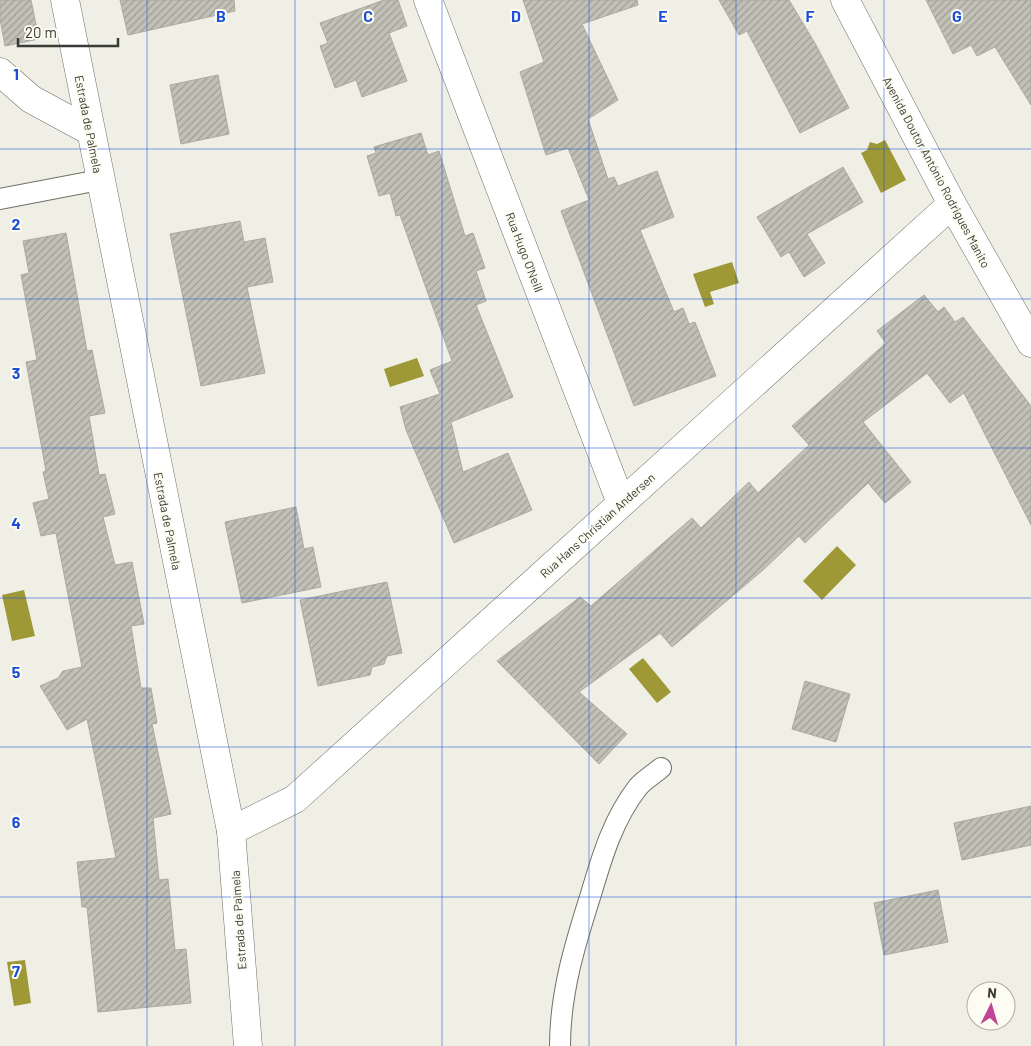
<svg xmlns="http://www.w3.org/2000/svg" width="1031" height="1046" font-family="Barlow,sans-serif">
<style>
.water{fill:#9e9837}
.building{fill:url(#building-hatch);stroke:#aaaaa0}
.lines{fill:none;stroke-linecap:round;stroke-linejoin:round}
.service-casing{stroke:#707067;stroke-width:22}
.minor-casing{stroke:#707067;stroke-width:29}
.tertiary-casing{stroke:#707067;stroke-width:29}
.service{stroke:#fff;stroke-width:20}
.minor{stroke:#fff;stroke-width:28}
.tertiary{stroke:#fff;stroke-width:28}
.grid{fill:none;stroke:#1d4ed8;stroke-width:1;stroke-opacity:0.55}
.labels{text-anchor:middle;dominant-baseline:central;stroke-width:4;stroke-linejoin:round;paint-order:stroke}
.street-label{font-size:12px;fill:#3a3a36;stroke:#fcfcf2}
.grid-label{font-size:16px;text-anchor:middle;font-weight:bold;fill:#1d4ed8;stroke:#fcfcf2;stroke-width:4;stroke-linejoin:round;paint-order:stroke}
</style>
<defs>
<pattern id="building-hatch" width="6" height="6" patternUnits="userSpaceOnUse" patternTransform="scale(1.25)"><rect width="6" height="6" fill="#c1c1b7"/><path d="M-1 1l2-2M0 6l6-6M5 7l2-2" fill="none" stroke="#9e9e96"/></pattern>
</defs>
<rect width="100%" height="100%" fill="#efefe5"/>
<path class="water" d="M 885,140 L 906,180 L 881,193 L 861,153 L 867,150 L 870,142 L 877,144 Z
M 732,262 L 739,283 L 710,292 L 714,304 L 705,307 L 693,274 Z
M 417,358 L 424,376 L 390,387 L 384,369 Z
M 837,546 L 856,565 L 822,600 L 803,581 Z
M 24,590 L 35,636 L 12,641 L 2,595 Z
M 643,658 L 671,692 L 657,703 L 629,669 Z
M 25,960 L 31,1003 L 14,1006 L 7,962 Z"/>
<path class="building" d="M 0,0 L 31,0 L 39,39 L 5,46 L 0,19 Z
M 120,0 L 234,0 L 235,11 L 128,35 Z
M 384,0 L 398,0 L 407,26 L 389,33 L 407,81 L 362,97 L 356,80 L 335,88 L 320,46 L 328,43 L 320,23 Z
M 523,0 L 637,0 L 638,5 L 582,24 L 618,100 L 588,119 L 608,179 L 614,177 L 618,186 L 657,171 L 674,217 L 640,230 L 674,312 L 683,308 L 689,324 L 695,322 L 716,376 L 634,406 L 561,211 L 589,200 L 568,148 L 546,155 L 520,72 L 544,62 Z
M 719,0 L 789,0 L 816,45 L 849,108 L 800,133 L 747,31 L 739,35 Z
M 926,0 L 1031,0 L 1031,105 L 995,47 L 977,56 L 971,45 L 953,54 Z
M 218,75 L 229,134 L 181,144 L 170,85 Z
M 421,133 L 428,155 L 439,151 L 465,236 L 473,233 L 485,268 L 476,271 L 486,301 L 476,305 L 513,397 L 451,422 L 463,472 L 508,453 L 532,510 L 454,543 L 406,430 L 400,407 L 440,394 L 430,370 L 452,361 L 400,215 L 396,216 L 390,193 L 379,196 L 367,156 L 376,153 L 374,147 Z
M 843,167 L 863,202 L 807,234 L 825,263 L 804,277 L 789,252 L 781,257 L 757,217 Z
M 240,221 L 244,242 L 265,238 L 273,282 L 247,287 L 265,373 L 201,386 L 170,234 Z
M 66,233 L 87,351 L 92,350 L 105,413 L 89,416 L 99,475 L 105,474 L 115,514 L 103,517 L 115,565 L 132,562 L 144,624 L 131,626 L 141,688 L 151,688 L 157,723 L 152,724 L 171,814 L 153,818 L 159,880 L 168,879 L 175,950 L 186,949 L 191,1003 L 98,1012 L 87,907 L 82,907 L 77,862 L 116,858 L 87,719 L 67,730 L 40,686 L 58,678 L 63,671 L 82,667 L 56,533 L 41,536 L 33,503 L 49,499 L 43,472 L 46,471 L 26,362 L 37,360 L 21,275 L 29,273 L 23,241 Z
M 924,295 L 938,312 L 944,307 L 955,322 L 963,317 L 1031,406 L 1031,525 L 964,393 L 950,403 L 927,373 L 863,422 L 911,482 L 885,503 L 868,483 L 805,543 L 799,536 L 763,570 L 672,647 L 660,633 L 579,692 L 627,734 L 599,764 L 497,661 L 580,597 L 591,606 L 692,518 L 701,528 L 749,482 L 758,493 L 809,445 L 792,426 L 886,343 L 877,331 Z
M 296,507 L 304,549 L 313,547 L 321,587 L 242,603 L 225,522 Z
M 387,582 L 402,653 L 387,656 L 384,664 L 372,667 L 370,675 L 318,686 L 300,600 Z
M 805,681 L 850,694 L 836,742 L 792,729 Z
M 1031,806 L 1031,845 L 962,860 L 954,823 Z
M 938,890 L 948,942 L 884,955 L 874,903 Z"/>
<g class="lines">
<defs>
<path id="service" d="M 0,199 L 99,180
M 560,1046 C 560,993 575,944 591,894 C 602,857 613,819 638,787 C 644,780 654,774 661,768"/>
<path id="minor" d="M 428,0 L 621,503
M 0,72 L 31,99 L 90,131
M 231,831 L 295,799 L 952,204"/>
<path id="tertiary" d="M 65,0 L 231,831 L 248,1046
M 845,0 L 952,204 L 1031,343"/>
</defs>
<use href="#service" class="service-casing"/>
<use href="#minor" class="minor-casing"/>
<use href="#tertiary" class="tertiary-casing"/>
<use href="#service" class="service"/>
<use href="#minor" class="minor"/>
<use href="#tertiary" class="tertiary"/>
</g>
<path class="grid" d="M 147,0 L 147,1046M 295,0 L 295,1046M 442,0 L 442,1046M 589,0 L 589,1046M 736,0 L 736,1046M 884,0 L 884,1046M 0,149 L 1031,149M 0,299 L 1031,299M 0,448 L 1031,448M 0,598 L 1031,598M 0,747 L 1031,747M 0,897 L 1031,897"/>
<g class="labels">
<g class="street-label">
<text transform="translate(89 124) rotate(79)">Estrada de Palmela</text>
<text transform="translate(937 172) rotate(62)">Avenida Doutor António Rodrigues Manito</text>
<text transform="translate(525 252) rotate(69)">Rua Hugo O'Neill</text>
<text transform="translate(168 521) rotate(79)">Estrada de Palmela</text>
<text transform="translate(597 525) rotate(-42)">Rua Hans Christian Andersen</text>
<text transform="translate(238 920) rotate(-94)">Estrada de Palmela</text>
</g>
</g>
<g class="grid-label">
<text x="221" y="22">B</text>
<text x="368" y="22">C</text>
<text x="516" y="22">D</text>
<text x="663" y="22">E</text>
<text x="810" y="22">F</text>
<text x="957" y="22">G</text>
<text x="16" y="80">1</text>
<text x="16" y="230">2</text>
<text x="16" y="379">3</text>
<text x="16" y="529">4</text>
<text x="16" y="678">5</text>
<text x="16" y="828">6</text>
<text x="16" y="977">7</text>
</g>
<g transform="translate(991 1006) rotate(5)"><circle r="24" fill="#fcfcf2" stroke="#aeaea7"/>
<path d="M0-4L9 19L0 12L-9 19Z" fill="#c04597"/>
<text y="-8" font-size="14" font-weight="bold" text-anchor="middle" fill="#3a3a36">N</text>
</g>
<path d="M18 38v8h100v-8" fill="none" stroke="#3a3a36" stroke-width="2.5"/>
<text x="25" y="38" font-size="15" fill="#3a3a36" stroke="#fcfcf2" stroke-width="4" paint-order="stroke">20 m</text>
</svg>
